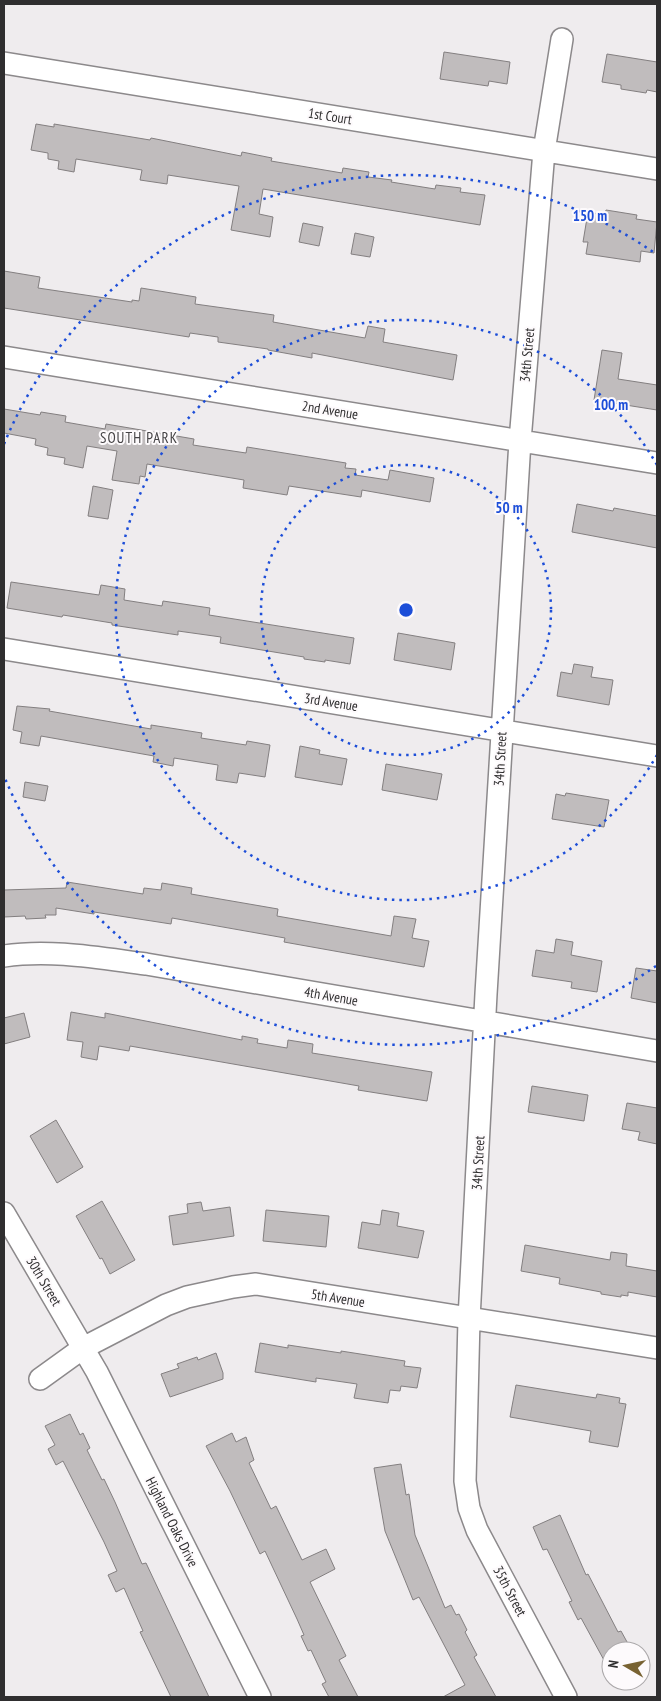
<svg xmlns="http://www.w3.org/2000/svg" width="661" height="1701" font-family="'PT Sans Narrow',sans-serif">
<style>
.building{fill:#c0bcbd;stroke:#837f80}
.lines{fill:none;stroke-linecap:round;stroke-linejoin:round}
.street-casing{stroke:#8c898b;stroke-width:24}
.street{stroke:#fff;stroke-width:21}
.ring{fill:none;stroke:#1d4ed8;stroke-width:2.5;stroke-dasharray:2.5 5}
.labels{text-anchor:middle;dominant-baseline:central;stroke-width:4;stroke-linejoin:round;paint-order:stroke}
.street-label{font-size:14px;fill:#2f2e2f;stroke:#fdfafc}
.neighbourhood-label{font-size:15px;letter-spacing:1px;fill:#454345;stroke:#fdfafc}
.centre{fill:#1d4ed8;stroke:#fdfafc;stroke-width:2.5}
.ring-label{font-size:15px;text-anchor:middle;font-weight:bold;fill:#1d4ed8;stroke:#fdfafc;stroke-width:4;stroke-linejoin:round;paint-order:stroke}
</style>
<rect width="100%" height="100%" fill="#efecee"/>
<path class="building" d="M 444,52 L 510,62 L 507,84 L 489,81 L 488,86 L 440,79 Z
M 607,54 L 657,62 L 657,92 L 647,90 L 646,93 L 621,89 L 621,85 L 602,82 Z
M 36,124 L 54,127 L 54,124 L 150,140 L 151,138 L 241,156 L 242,152 L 272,158 L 271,161 L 342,173 L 343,168 L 369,172 L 368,177 L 392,180 L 391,182 L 435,189 L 436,185 L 461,188 L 460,192 L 485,195 L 480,225 L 263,189 L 259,214 L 273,217 L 270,237 L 231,230 L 239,186 L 168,175 L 167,184 L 140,180 L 142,170 L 76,159 L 74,172 L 58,169 L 59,161 L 48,159 L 48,153 L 31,150 Z
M 606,210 L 637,215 L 636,219 L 657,222 L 654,253 L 641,251 L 640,262 L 586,254 L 588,242 L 583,242 L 588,212 L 605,215 Z
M 303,223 L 323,227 L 319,246 L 299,242 Z
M 355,233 L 374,237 L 370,257 L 351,254 Z
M 4,271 L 40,277 L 38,288 L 132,302 L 132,300 L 139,301 L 141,288 L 196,297 L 195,304 L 274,315 L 273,322 L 365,338 L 368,326 L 385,329 L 383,342 L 457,355 L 453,380 L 312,353 L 312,358 L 268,350 L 268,349 L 218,342 L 218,337 L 190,333 L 189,337 L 4,308 Z
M 602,350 L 622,353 L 618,379 L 657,385 L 657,410 L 594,400 Z
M 4,409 L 40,415 L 41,412 L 66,416 L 65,422 L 105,429 L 106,424 L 194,439 L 193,445 L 246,453 L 247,447 L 346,463 L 345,468 L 356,469 L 355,475 L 388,480 L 390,470 L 434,478 L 430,502 L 362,490 L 361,497 L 289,486 L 287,495 L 243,488 L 244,480 L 147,464 L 145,477 L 140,476 L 139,484 L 112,480 L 117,451 L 87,446 L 83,468 L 64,464 L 65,458 L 47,455 L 48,448 L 35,445 L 36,439 L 4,433 Z
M 93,486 L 113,490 L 108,519 L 88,516 Z
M 577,504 L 613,511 L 614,508 L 657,516 L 657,548 L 572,532 Z
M 11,582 L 99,595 L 101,585 L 125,589 L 124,600 L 162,606 L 163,601 L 210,608 L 209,615 L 354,638 L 350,664 L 325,660 L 325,662 L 304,659 L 304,657 L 220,643 L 221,637 L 178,631 L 178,635 L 112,625 L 112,623 L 63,615 L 62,617 L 7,608 Z
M 398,633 L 455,643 L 451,670 L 394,660 Z
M 574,664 L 593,667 L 591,677 L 613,680 L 609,705 L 557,696 L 561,672 L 572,674 Z
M 17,706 L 50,709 L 49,711 L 151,729 L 151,725 L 202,733 L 201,738 L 246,745 L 247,741 L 270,745 L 265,777 L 239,773 L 237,783 L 216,780 L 218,765 L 174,758 L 173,766 L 153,762 L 154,756 L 41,736 L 39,746 L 20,743 L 22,732 L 13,730 Z
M 300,746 L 320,750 L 319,754 L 347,759 L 342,785 L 295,777 Z
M 386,764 L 442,774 L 437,800 L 382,790 Z
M 25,782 L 48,786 L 45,801 L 23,797 Z
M 566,793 L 609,800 L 604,827 L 552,819 L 556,794 L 565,796 Z
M 67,882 L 143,894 L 144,888 L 161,890 L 162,883 L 192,888 L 191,894 L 278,909 L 277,916 L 391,936 L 394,916 L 416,919 L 412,938 L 429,941 L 424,967 L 284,942 L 285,938 L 172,918 L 171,924 L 94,912 L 94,914 L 56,908 L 56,915 L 45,915 L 46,918 L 26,919 L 25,916 L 4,917 L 4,890 L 66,888 Z
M 556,939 L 573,942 L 571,955 L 602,961 L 597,992 L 571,988 L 572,982 L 532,976 L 536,950 L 554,953 Z
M 636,968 L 657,971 L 657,1003 L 631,998 Z
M 71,1012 L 105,1018 L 105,1013 L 242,1040 L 242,1036 L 258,1039 L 257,1043 L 287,1048 L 288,1040 L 313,1044 L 312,1053 L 432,1072 L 427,1101 L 358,1090 L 359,1086 L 130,1046 L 129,1051 L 99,1046 L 97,1060 L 81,1057 L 83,1042 L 67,1040 Z
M 24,1013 L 30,1037 L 4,1044 L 4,1018 Z
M 532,1086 L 588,1095 L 584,1121 L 528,1112 Z
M 627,1103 L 657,1108 L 657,1144 L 638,1140 L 640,1132 L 622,1129 Z
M 56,1120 L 83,1167 L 57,1183 L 30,1136 Z
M 102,1201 L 135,1260 L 110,1274 L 102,1258 L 100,1259 L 76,1216 Z
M 201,1202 L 203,1211 L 230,1207 L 234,1236 L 173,1245 L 169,1216 L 188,1213 L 187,1204 Z
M 266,1210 L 329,1216 L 326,1247 L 263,1241 Z
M 382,1210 L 399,1213 L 397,1226 L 424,1231 L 418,1258 L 358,1248 L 362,1222 L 380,1225 Z
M 525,1245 L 610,1260 L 611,1252 L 627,1254 L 626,1266 L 657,1271 L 657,1297 L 628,1292 L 628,1296 L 621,1295 L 621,1297 L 601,1294 L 601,1292 L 559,1284 L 560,1278 L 521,1271 Z
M 260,1343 L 288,1348 L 288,1345 L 341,1353 L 341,1351 L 405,1361 L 404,1366 L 421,1368 L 417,1388 L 401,1386 L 400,1391 L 390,1390 L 388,1403 L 354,1398 L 357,1384 L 316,1378 L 316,1382 L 255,1372 Z
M 216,1353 L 223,1373 L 223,1379 L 170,1397 L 161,1374 L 179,1368 L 177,1364 L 197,1357 L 198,1360 Z
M 516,1385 L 596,1398 L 597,1394 L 620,1398 L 619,1403 L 626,1404 L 618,1447 L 589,1442 L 591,1431 L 510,1417 Z
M 70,1414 L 80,1435 L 83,1433 L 90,1448 L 87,1450 L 102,1480 L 104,1479 L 115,1502 L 142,1564 L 146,1563 L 209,1697 L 171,1697 L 140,1632 L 143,1631 L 124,1588 L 116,1592 L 108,1575 L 117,1571 L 104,1542 L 63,1461 L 56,1465 L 48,1449 L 55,1445 L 45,1426 Z
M 232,1433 L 236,1442 L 246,1437 L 254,1460 L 249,1463 L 271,1509 L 276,1506 L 302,1560 L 326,1549 L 335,1569 L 310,1582 L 346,1656 L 339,1660 L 358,1697 L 329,1697 L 322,1684 L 326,1682 L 311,1650 L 308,1651 L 301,1636 L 304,1635 L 297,1619 L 265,1551 L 260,1554 L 230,1491 L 206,1446 Z
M 401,1464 L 406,1495 L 409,1494 L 415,1535 L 445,1608 L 451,1605 L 456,1615 L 459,1614 L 467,1630 L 465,1632 L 477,1655 L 474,1657 L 496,1697 L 443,1697 L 465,1685 L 419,1597 L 413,1600 L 385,1531 L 374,1468 Z
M 560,1515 L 586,1575 L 588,1574 L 618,1632 L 621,1631 L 632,1651 L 611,1651 L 611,1673 L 581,1618 L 578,1620 L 569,1602 L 572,1601 L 547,1549 L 543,1550 L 533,1527 Z"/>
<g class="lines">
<defs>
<path id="street" d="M 562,39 L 544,151 L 520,441 L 486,994 L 469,1319 L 465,1481 L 469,1508 L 477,1530 L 566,1697
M 4,63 L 657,169
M 4,357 L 657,463
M 4,649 L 657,756
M 4,956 C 51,949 99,958 146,964 L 657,1051
M 4,1213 L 97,1372 L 260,1697
M 40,1379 L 83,1348 L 166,1305 L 187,1297 L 233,1287 L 256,1284 L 657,1348"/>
</defs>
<use href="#street" class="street-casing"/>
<use href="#street" class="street"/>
</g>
<g class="ring">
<circle cx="406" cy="610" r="145"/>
<path d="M657 755A290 290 0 1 1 657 465"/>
<path d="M656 966A435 435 0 0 1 4 776M4 444A435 435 0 0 1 656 254"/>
</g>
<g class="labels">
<g class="street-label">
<text transform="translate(330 116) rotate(9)">1st Court</text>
<text transform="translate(527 355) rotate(-85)">34th Street</text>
<text transform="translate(330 410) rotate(9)">2nd Avenue</text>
<text transform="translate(331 702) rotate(9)">3rd Avenue</text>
<text transform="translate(500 759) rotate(-87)">34th Street</text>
<text transform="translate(331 996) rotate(10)">4th Avenue</text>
<text transform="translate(478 1163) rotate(-87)">34th Street</text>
<text transform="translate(44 1281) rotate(59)">30th Street</text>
<text transform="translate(338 1298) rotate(9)">5th Avenue</text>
<text transform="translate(172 1522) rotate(63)">Highland Oaks Drive</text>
<text transform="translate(510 1591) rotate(62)">35th Street</text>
</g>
<g class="neighbourhood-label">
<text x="139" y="437">SOUTH PARK</text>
</g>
</g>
<circle cx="406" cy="610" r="8" class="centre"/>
<g class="ring-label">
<text x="590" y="221">150 m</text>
<text x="611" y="410">100 m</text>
<text x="509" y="513">50 m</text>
</g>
<rect width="661" height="1701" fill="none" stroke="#2f2e2f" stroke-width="10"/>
<g transform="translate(626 1666) rotate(279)"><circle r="24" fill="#fdfafc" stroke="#aba8aa"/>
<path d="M0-4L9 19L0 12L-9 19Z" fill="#786232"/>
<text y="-8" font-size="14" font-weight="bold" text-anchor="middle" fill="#2f2e2f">N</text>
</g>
</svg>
